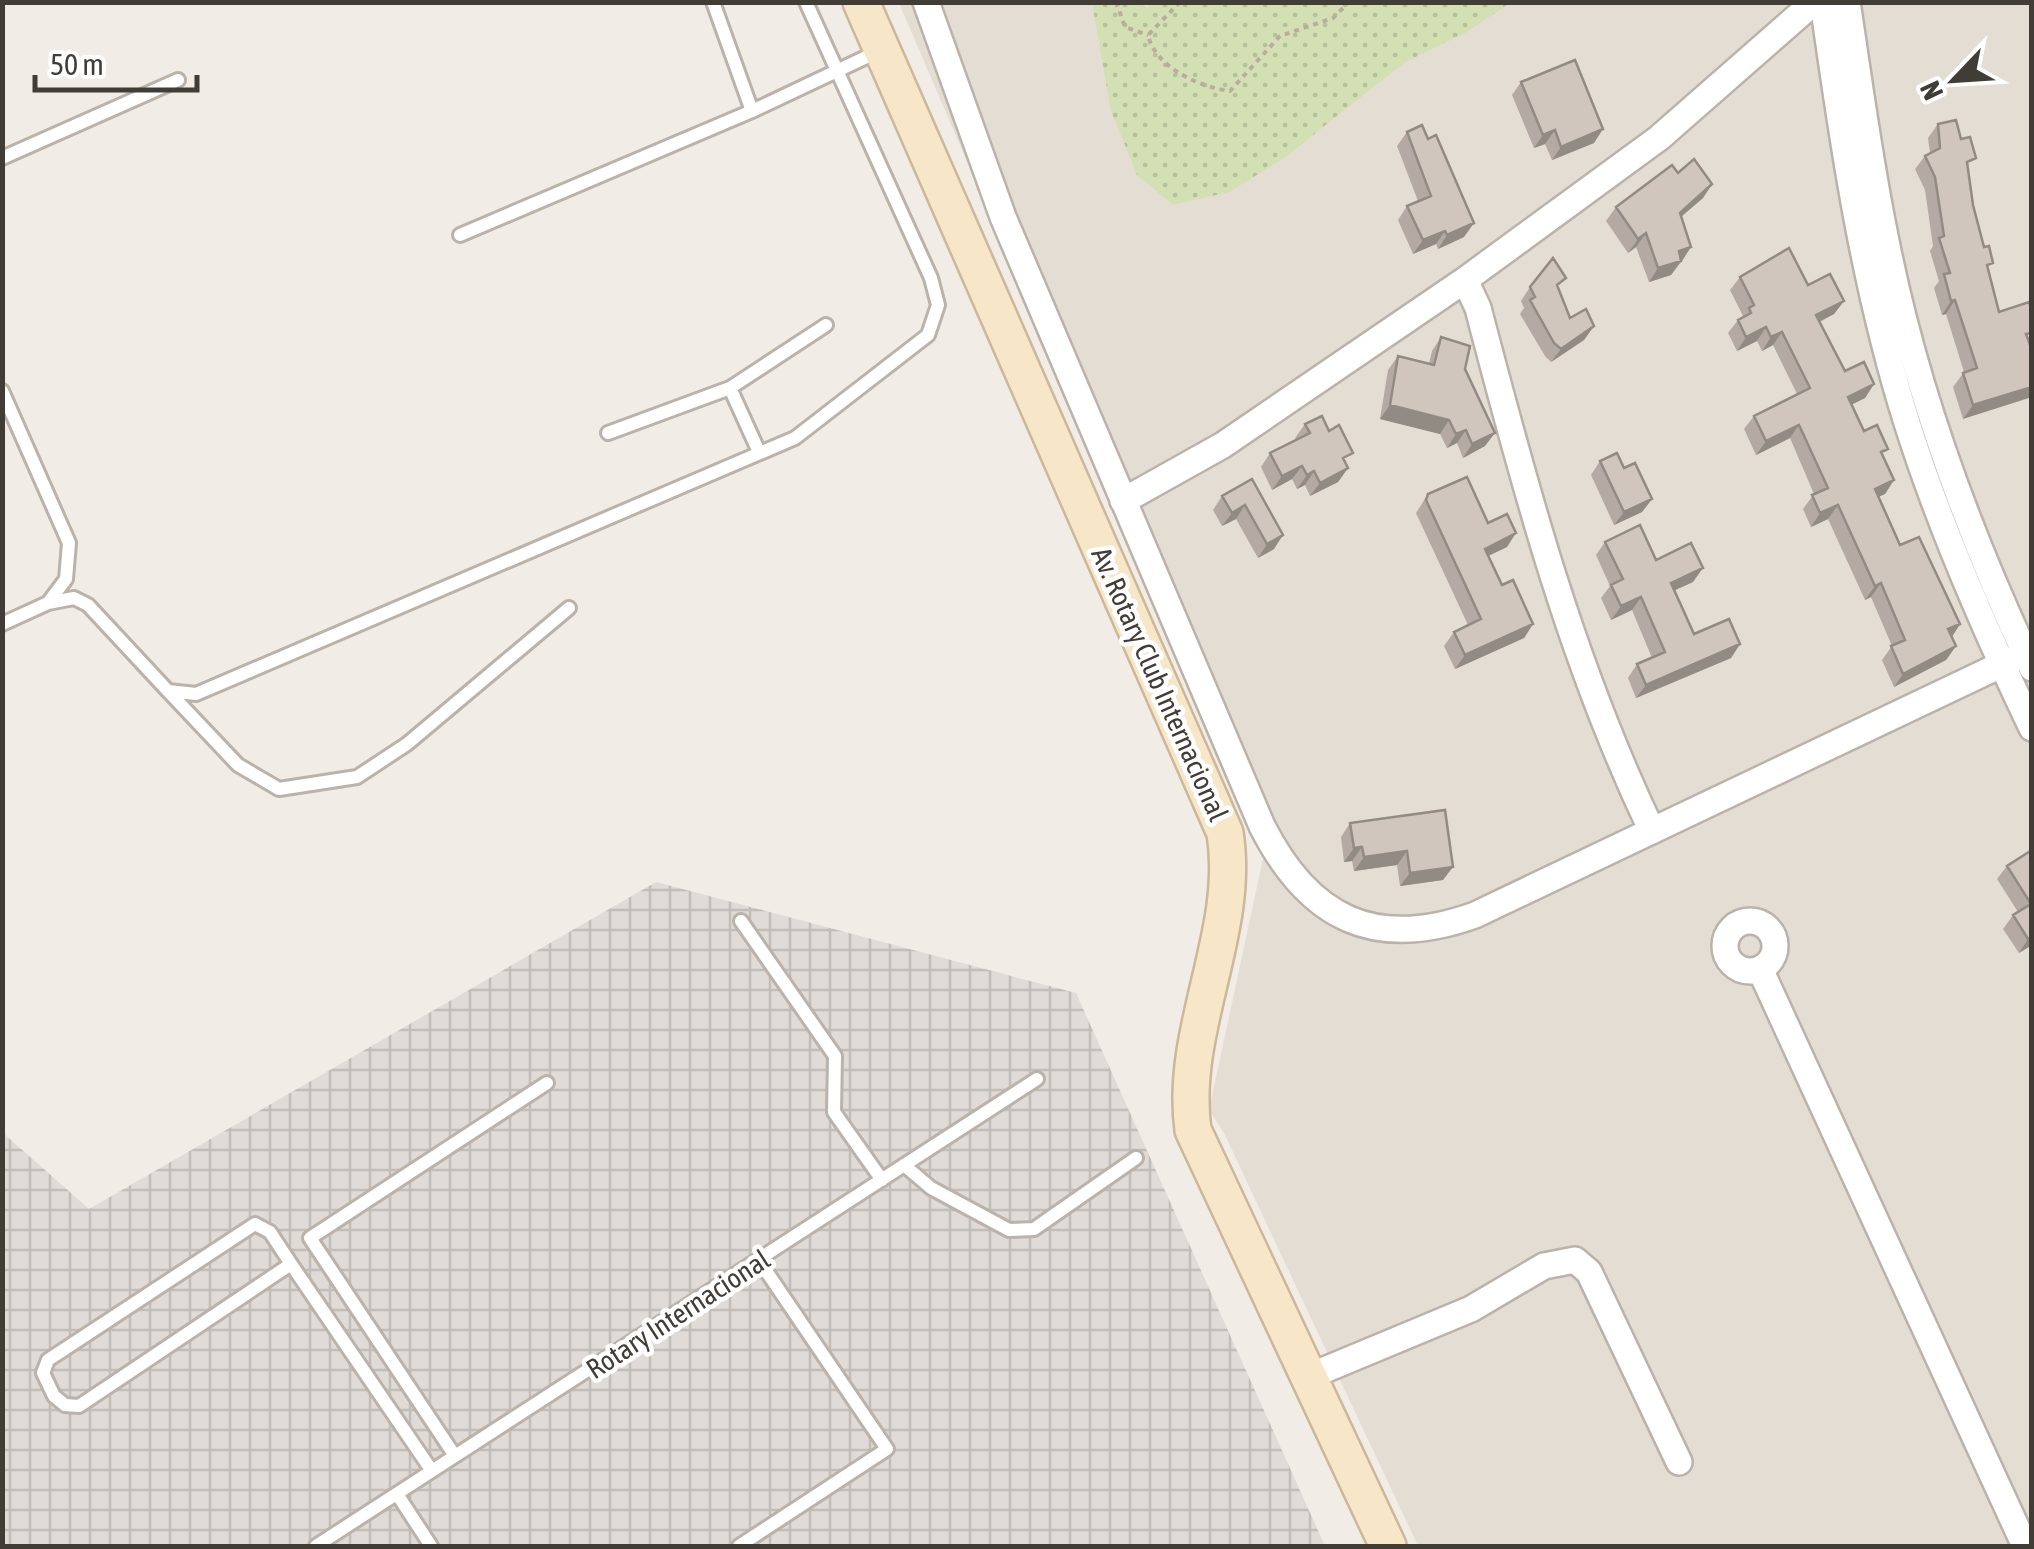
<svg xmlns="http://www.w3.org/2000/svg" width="2034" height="1549" font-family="'Asap Condensed',sans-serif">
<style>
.residential{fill:#e4ddd4}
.industrial{fill:url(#industrial-grid)}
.green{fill:url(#green-dots)}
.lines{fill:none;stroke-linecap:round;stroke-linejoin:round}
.service-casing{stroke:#bbb2a9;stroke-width:18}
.minor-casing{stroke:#bbb2a9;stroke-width:30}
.secondary-casing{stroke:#cbb89a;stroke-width:40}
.path{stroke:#bbac9c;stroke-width:4;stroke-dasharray:5 5;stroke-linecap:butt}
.service{stroke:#fff;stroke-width:12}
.minor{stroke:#fff;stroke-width:25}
.secondary{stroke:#f8e6c9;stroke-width:35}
.wall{fill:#b4aaa3}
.shaded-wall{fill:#928b84}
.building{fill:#d1c6bd;stroke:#928b84;stroke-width:2.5}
.labels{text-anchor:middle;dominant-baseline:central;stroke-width:9;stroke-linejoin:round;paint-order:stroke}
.street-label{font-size:28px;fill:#423c36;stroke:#fff}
</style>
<defs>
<pattern id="industrial-grid" width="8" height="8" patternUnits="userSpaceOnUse" patternTransform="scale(2.5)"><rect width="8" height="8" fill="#e0dbd7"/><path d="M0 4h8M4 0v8" fill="none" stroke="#c1bdb9"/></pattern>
<pattern id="green-dots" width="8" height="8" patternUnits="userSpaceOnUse" patternTransform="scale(2.5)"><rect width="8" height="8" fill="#d2e0b3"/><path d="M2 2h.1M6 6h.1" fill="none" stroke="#b6c19b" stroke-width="1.8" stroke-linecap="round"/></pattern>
</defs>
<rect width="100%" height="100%" fill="#f1ece6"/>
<path class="residential" d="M 899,3 L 2031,3 L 2031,1546 L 1418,1546 L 1224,1133 L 1209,1110 L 1264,854 Z"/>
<path class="industrial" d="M 656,882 L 1076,993 L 1325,1546 L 3,1546 L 2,1132 L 89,1209 Z"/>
<path class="green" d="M 1154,2 L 1510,2 L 1510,3 L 1465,33 L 1405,62 L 1283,159 L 1229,192 L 1173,205 L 1137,175 L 1111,111 L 1092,3 L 1138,3 L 1147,8 Z"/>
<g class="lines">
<defs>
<path id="service" d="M 713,2 L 752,111
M 2,158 L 178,80
M 460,235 L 752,111 L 879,51
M 730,388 L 759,452
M 2,391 L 69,543 L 66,579 L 48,603 L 2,624
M 608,433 L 730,388 L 826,325
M 48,603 L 74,598 L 88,605 L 168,691 L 196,694 L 795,438 L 928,335 L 938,305 L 931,278 L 806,2
M 168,691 L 238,765 L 279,789 L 357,777 L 407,744 L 569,608
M 741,921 L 835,1056 L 834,1112 L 882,1180
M 904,1165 L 931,1188 L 1009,1230 L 1034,1229 L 1136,1158
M 291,1264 L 79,1406 L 65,1405 L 54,1396 L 43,1373 L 48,1360 L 255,1224 L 270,1232 L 291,1264 L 432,1471
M 455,1456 L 310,1238 L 547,1083
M 397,1494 L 431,1546
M 316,1546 L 1037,1079
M 739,1546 L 887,1449 L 760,1262"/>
<path id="minor" d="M 926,2 L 1003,217 L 1262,826 C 1309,919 1375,951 1475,915 L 2032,650
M 1823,2 C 1843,145 1864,288 1908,426 C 1941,530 1985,630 2032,728
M 1847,2 C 1859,80 1869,159 1885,236 C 1914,386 1967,530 2032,668
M 1465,280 L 1478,308 C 1525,488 1572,664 1652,831
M 1123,501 L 1223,445 L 1465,280 L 1659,138 L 1814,2
M1725 946a25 25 0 1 1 50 0a25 25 0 1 1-50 0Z
M 1760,969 L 2025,1546
M 1310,1376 L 1471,1309 L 1544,1266 L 1575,1260 L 1589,1272 L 1679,1462"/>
<path id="secondary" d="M 861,2 L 1225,833 C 1241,932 1179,1030 1193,1130 L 1388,1546"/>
</defs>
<use href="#service" class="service-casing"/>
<use href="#minor" class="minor-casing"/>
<use href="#secondary" class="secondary-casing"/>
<path class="path" d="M 1116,2 L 1125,27 L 1148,35
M 1180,2 L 1148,35 C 1155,67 1199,87 1230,91 L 1280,36 L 1333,18 L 1349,2"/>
<use href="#service" class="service"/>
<use href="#minor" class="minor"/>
<use href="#secondary" class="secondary"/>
</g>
<path class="wall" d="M 1521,82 L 1594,143 L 1552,160 L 1545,144 L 1534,148 L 1512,95 Z
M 1938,124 L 1968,169 L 1973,205 L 1999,312 L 2032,340 L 1963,419 L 1953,387 L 1964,372 L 1946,314 L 1942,315 L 1934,288 L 1939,281 L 1930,251 L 1933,246 L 1925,190 L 1915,169 L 1925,156 L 1930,153 L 1928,138 Z
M 1407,132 L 1464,237 L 1438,249 L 1436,244 L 1413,254 L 1398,220 L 1407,206 L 1418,201 L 1397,146 Z
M 1678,173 L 1712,184 L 1703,198 L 1681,217 L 1682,261 L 1671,275 L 1649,282 L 1636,247 L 1628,253 L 1606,221 L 1616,207 Z
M 1740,277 L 1808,285 L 1844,301 L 1834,314 L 1820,322 L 1845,371 L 1874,384 L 1865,398 L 1852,404 L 1864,431 L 1883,456 L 1894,480 L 1885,494 L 1878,497 L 1900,545 L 1960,624 L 1952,637 L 1956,646 L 1946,660 L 1894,687 L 1882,660 L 1892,646 L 1871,597 L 1865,600 L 1828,519 L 1811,527 L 1803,509 L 1814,494 L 1790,438 L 1756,455 L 1744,429 L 1754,416 L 1797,394 L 1773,345 L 1762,351 L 1757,341 L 1737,351 L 1728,333 L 1738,320 L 1743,316 L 1730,290 Z
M 1530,287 L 1559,289 L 1570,318 L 1594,326 L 1584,340 L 1551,362 L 1545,356 L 1520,314 L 1524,308 L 1521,301 Z
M 1441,337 L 1465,369 L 1485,446 L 1463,458 L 1457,443 L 1447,448 L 1440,434 L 1380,419 L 1388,370 L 1398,356 L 1429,364 L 1432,351 Z
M 1305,424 L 1346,464 L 1348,468 L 1338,482 L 1310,496 L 1305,485 L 1297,489 L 1292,479 L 1272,490 L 1261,467 L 1270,453 L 1296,440 L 1295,438 Z
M 1600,461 L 1624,468 L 1652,499 L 1642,512 L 1614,525 L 1591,475 Z
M 1252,479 L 1274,549 L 1258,558 L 1236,519 L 1222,526 L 1213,510 L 1222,496 Z
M 1428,494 L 1488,523 L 1507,547 L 1488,556 L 1502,585 L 1533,624 L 1524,638 L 1455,669 L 1444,646 L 1454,632 L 1468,625 L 1416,513 Z
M 1605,542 L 1656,560 L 1693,582 L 1675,590 L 1694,634 L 1740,644 L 1731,658 L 1636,698 L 1628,678 L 1637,664 L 1652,658 L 1632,610 L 1611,620 L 1601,598 L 1610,586 L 1596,555 Z
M 1445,810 L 1443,880 L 1400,886 L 1397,865 L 1354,871 L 1352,861 L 1344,862 L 1341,837 L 1350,823 Z
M 2032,850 L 2032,945 L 2019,953 L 2003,929 L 2013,915 L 2018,912 L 1997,879 L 2007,866 Z"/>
<path class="shaded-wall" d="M 1603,129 L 1594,143 L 1552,160 L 1561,147 Z
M 1555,130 L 1545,144 L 1534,148 L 1543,135 Z
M 1712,184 L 1703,198 L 1670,226 L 1680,213 Z
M 1474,223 L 1464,237 L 1438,249 L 1447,235 Z
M 1445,231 L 1436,244 L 1413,254 L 1423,240 Z
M 1646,233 L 1636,247 L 1628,253 L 1638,239 Z
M 1691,247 L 1682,261 L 1669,265 L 1679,251 Z
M 1681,261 L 1671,275 L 1649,282 L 1658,268 Z
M 1955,300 L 1946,314 L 1942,315 L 1951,301 Z
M 1844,301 L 1834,314 L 1806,328 L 1816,315 Z
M 1594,326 L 1584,340 L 1551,362 L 1561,349 Z
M 1766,327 L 1757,341 L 1737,351 L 1746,337 Z
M 1782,332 L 1773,345 L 1762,351 L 1771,337 Z
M 1874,384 L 1865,398 L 1839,411 L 1848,397 Z
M 2032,387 L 2032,397 L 1963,419 L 1973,405 Z
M 1390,405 L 1449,420 L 1440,434 L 1380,419 Z
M 1799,425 L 1790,438 L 1756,455 L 1766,441 Z
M 1466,430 L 1457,443 L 1447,448 L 1456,434 Z
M 1495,433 L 1485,446 L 1463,458 L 1472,444 Z
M 1302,466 L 1292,479 L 1272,490 L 1282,476 Z
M 1348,468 L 1338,482 L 1310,496 L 1320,483 Z
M 1314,471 L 1305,485 L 1297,489 L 1307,475 Z
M 1894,480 L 1885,494 L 1865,503 L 1875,489 Z
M 1652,499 L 1642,512 L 1614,525 L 1624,512 Z
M 1245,505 L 1236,519 L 1222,526 L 1232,513 Z
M 1838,505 L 1828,519 L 1811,527 L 1820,513 Z
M 1516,533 L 1507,547 L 1475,562 L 1485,549 Z
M 1283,535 L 1274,549 L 1258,558 L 1267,544 Z
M 1703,568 L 1693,582 L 1662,596 L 1671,583 Z
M 1881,583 L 1871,597 L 1865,600 L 1875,586 Z
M 1641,597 L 1632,610 L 1611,620 L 1621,606 Z
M 1533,624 L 1524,638 L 1455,669 L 1465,655 Z
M 1960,624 L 1951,638 L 1948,629 Z
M 1740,644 L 1731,658 L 1636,698 L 1646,685 Z
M 1956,646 L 1946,660 L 1894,687 L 1903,674 Z
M 1362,847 L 1352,861 L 1344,862 L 1354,848 Z
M 1407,851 L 1397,865 L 1354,871 L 1364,857 Z
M 1453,867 L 1443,880 L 1400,886 L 1410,873 Z
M 2032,937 L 2032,945 L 2019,953 L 2028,939 Z"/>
<path class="building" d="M 1575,60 L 1603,129 L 1561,147 L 1555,130 L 1543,135 L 1521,82 Z
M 1956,120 L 1961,139 L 1970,137 L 1976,158 L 1967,162 L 1973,205 L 1984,247 L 1989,246 L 1993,263 L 1987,265 L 1999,312 L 2029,302 L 2032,311 L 2032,333 L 2026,334 L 2032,350 L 2032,387 L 1973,405 L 1963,373 L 1977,368 L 1955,300 L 1951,301 L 1944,274 L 1950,273 L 1939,238 L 1944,236 L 1935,177 L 1925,156 L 1940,148 L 1938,124 Z
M 1422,125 L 1428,139 L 1436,135 L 1474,223 L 1447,235 L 1445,231 L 1423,240 L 1407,206 L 1431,196 L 1407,132 Z
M 1694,159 L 1712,184 L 1680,213 L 1691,247 L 1679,251 L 1681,261 L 1658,268 L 1646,233 L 1638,239 L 1616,207 L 1672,165 L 1678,173 Z
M 1789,248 L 1808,285 L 1830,274 L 1844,301 L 1816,315 L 1845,371 L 1864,362 L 1874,384 L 1848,397 L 1864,431 L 1877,425 L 1888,449 L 1881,452 L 1894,480 L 1875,489 L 1900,545 L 1919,537 L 1960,624 L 1948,629 L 1956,646 L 1903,674 L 1891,646 L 1905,640 L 1881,583 L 1875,586 L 1838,505 L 1820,513 L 1812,495 L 1828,488 L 1799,425 L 1766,441 L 1754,416 L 1810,388 L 1782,332 L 1771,337 L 1766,327 L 1746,337 L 1738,320 L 1751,313 L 1749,308 L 1754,305 L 1740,277 Z
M 1553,258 L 1566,278 L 1557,285 L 1570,318 L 1586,309 L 1594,326 L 1561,349 L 1554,343 L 1530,300 L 1535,297 L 1530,287 Z
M 1441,337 L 1470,346 L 1465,369 L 1495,433 L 1472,444 L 1466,430 L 1456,434 L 1449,420 L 1390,405 L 1398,356 L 1434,365 Z
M 1322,416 L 1329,431 L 1339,425 L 1353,453 L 1343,458 L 1348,468 L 1320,483 L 1314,471 L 1307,475 L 1302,466 L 1282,476 L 1270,453 L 1310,433 L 1305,424 Z
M 1617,453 L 1624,468 L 1635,463 L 1652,499 L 1624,512 L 1600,461 Z
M 1467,477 L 1488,523 L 1507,514 L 1516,533 L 1485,549 L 1502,585 L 1513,580 L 1533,624 L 1465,655 L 1454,632 L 1481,619 L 1426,500 L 1428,494 Z
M 1252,479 L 1283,535 L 1267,544 L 1245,505 L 1232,513 L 1222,496 Z
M 1640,525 L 1656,560 L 1691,543 L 1703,568 L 1671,583 L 1694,634 L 1729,619 L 1740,644 L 1646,685 L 1637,664 L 1665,652 L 1641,597 L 1621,606 L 1611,585 L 1623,579 L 1605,542 Z
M 1445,810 L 1453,867 L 1410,873 L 1407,851 L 1364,857 L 1362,847 L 1354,848 L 1350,823 Z
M 2032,850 L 2032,937 L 2028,939 L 2013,915 L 2031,904 L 2007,866 Z"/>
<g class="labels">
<g class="street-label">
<text transform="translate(1160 684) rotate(66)">Av. Rotary Club Internacional</text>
<text transform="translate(678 1314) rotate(-33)">Rotary Internacional</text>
</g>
</g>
<rect width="2034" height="1549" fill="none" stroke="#423c36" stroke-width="10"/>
<g transform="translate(1954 80) rotate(245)" stroke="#ffffff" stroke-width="8" paint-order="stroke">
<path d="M0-8L18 38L0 25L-18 38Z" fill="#423c36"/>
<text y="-15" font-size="28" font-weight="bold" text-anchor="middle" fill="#423c36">N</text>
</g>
<path d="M35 75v15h162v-15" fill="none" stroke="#423c36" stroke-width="5"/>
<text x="50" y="75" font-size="30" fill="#423c36" stroke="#ffffff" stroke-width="8" paint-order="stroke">50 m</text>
</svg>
